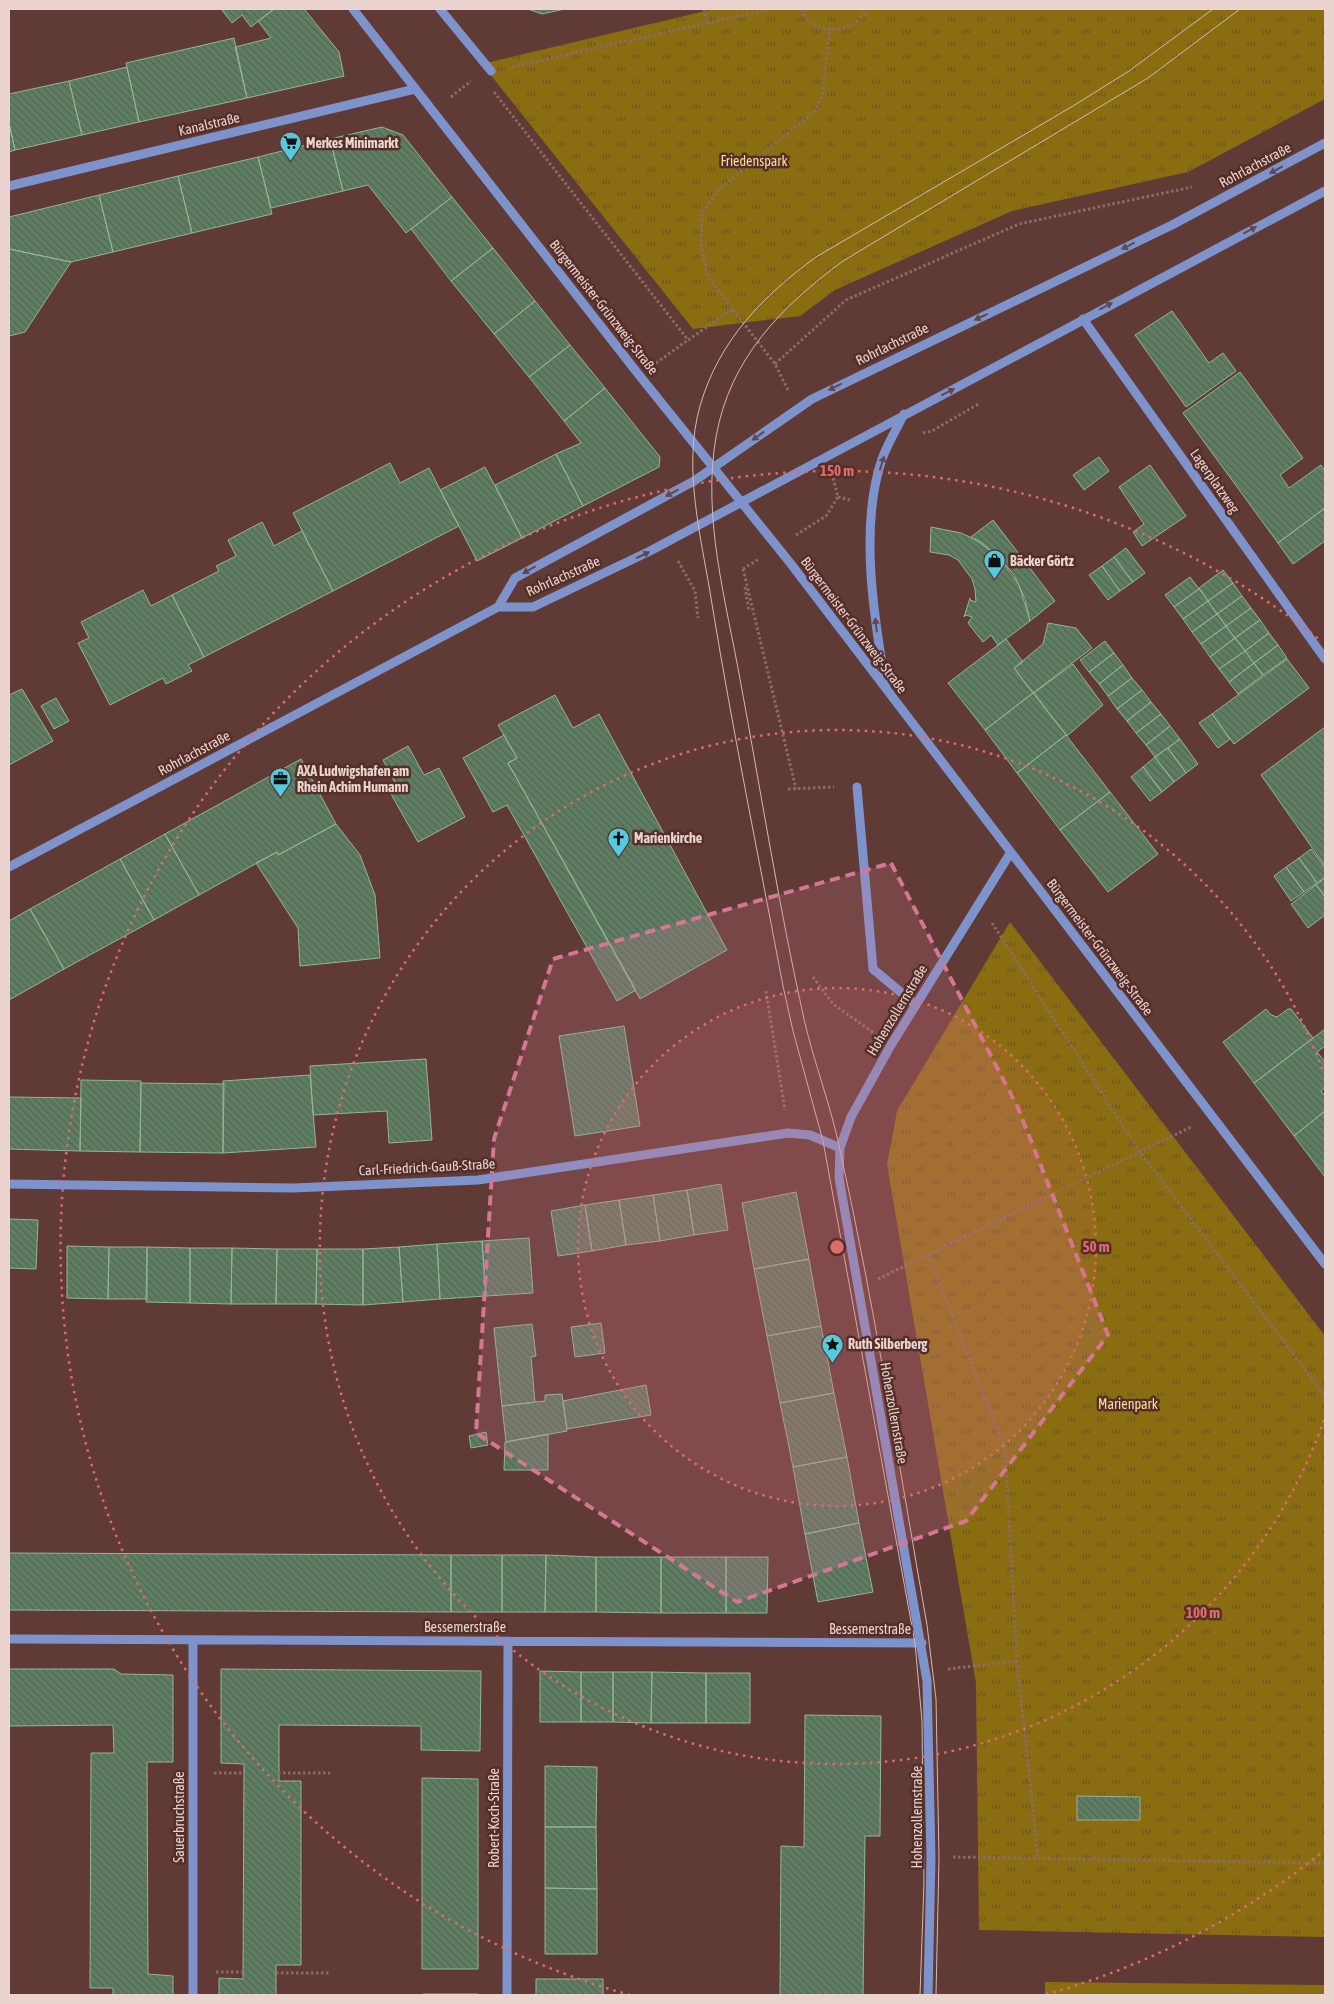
<svg xmlns="http://www.w3.org/2000/svg" width="1334" height="2004" font-family="'Asap Condensed',sans-serif">
<style>
.park{fill:url(#park-tufts)}
.pitch{fill:#8b6d11}
.building{fill:url(#building-back-hatch);stroke:#94b598}
.lines{fill:none;stroke-linecap:round;stroke-linejoin:round}
.path{stroke:#8d6b66;stroke-width:3;stroke-dasharray:2.5 2.5;stroke-linecap:butt}
.minor{stroke:#7e93cc;stroke-width:9}
.tram{stroke:#d3b9b5;stroke-width:1}
.oneway{fill:#5e4852}
.marked{fill:#d67695;fill-opacity:0.2;stroke:#d67695;stroke-width:4;stroke-dasharray:10 6;stroke-linejoin:round}
.ring{fill:none;stroke:#de6c6b;stroke-width:2.5;stroke-dasharray:2.5 5}
.labels{text-anchor:middle;dominant-baseline:central;stroke-width:5;stroke-linejoin:round;paint-order:stroke}
.street-label{font-size:14px;fill:#ebd3cf;stroke:#542f2a}
.poi-label{font-size:14px;font-weight:bold;fill:#ebd3cf;stroke:#542f2a;text-anchor:start}
.park-label{font-size:14px;fill:#fbdd92;stroke:#542f2a}
.centre{fill:#de6c6b;stroke:#542f2a;stroke-width:2.5}
.ring-label{font-size:15px;text-anchor:middle;font-weight:bold;fill:#de6c6b;stroke:#542f2a;stroke-width:5;stroke-linejoin:round;paint-order:stroke}
</style>
<defs>
<pattern id="park-tufts" width="24" height="20" patternUnits="userSpaceOnUse" patternTransform="scale(1.25)"><rect width="24" height="20" fill="#8b6d11"/><path d="M3 7l-1-3M5 7V3M7 7l1-3M15 17l-1-3M17 17v-4M19 17l1-3" fill="none" stroke="#6c5825"/></pattern>
<pattern id="building-back-hatch" width="6" height="6" patternUnits="userSpaceOnUse" patternTransform="scale(1.25)"><rect width="6" height="6" fill="#5e7e63"/><path d="M-1 5l2 2M0 0l6 6M5-1l2 2" fill="none" stroke="#546554"/></pattern>
</defs>
<rect width="100%" height="100%" fill="#603a34"/>
<path class="park" d="M 714,9 L 1325,9 L 1325,99 L 1188,172 L 1012,211 L 835,290 L 800,316 L 693,329 L 482,64 Z
M 1010,922 L 1325,1336 L 1325,1937 L 979,1930 L 976,1683 L 887,1165 L 897,1111 Z"/>
<path class="pitch" d="M 1045,1982 L 1325,1985 L 1325,1995 L 1045,1995 Z"/>
<path class="building" d="M 221,9 L 274,9 L 251,27 L 242,15 L 232,23 Z
M 274,9 L 304,9 L 339,52 L 344,76 L 247,98 L 235,47 L 271,38 L 258,21 Z
M 528,9 L 565,9 L 542,14 Z
M 234,38 L 247,98 L 139,122 L 126,63 Z
M 127,67 L 139,122 L 82,135 L 69,81 Z
M 69,81 L 82,135 L 15,150 L 9,123 L 9,94 Z
M 9,123 L 15,150 L 9,152 Z
M 382,127 L 403,135 L 452,197 L 406,233 L 368,185 L 343,191 L 330,139 Z
M 330,139 L 343,191 L 271,208 L 258,157 Z
M 258,157 L 272,214 L 192,233 L 178,176 Z
M 178,176 L 192,233 L 113,252 L 99,195 Z
M 99,195 L 113,252 L 71,262 L 9,249 L 9,217 Z
M 452,197 L 493,248 L 451,281 L 411,229 Z
M 493,248 L 535,301 L 494,334 L 451,281 Z
M 9,249 L 71,262 L 25,332 L 9,336 Z
M 535,301 L 570,345 L 529,377 L 494,334 Z
M 1172,311 L 1209,363 L 1223,353 L 1236,371 L 1186,407 L 1135,335 Z
M 570,345 L 605,388 L 564,421 L 529,377 Z
M 1240,372 L 1303,458 L 1280,475 L 1289,488 L 1321,465 L 1325,471 L 1325,508 L 1278,543 L 1183,413 Z
M 605,388 L 660,457 L 659,467 L 583,506 L 556,454 L 581,443 L 564,421 Z
M 556,454 L 583,506 L 522,538 L 495,485 Z
M 1099,457 L 1109,471 L 1084,490 L 1073,475 Z
M 390,463 L 400,483 L 429,468 L 459,526 L 333,591 L 293,513 Z
M 1150,465 L 1186,516 L 1142,546 L 1133,532 L 1144,524 L 1119,487 Z
M 485,467 L 522,538 L 477,561 L 440,490 Z
M 1325,508 L 1325,541 L 1293,564 L 1278,543 Z
M 993,520 L 1055,601 L 1030,621 L 1025,599 L 1014,575 L 997,555 L 971,537 Z
M 262,522 L 274,546 L 302,531 L 333,591 L 204,657 L 172,595 L 219,571 L 216,566 L 236,556 L 228,540 Z
M 931,527 L 961,533 L 981,542 L 997,555 L 1019,585 L 1030,621 L 998,645 L 991,635 L 983,642 L 968,623 L 972,617 L 966,615 L 964,617 L 970,598 L 970,600 L 976,602 L 975,589 L 972,579 L 958,560 L 949,555 L 930,552 Z
M 1126,548 L 1145,573 L 1133,582 L 1114,557 Z
M 1114,557 L 1133,582 L 1120,591 L 1102,566 Z
M 1102,566 L 1120,591 L 1108,600 L 1089,575 Z
M 1223,570 L 1233,583 L 1208,601 L 1199,588 Z
M 1190,577 L 1199,589 L 1174,607 L 1165,595 Z
M 1233,583 L 1242,596 L 1217,614 L 1208,601 Z
M 1199,589 L 1208,601 L 1183,619 L 1174,607 Z
M 143,590 L 151,606 L 172,595 L 204,657 L 188,665 L 192,671 L 166,684 L 163,678 L 110,705 L 78,643 L 89,638 L 81,622 Z
M 1242,596 L 1251,608 L 1226,626 L 1217,614 Z
M 1208,601 L 1217,614 L 1192,632 L 1183,619 Z
M 1251,608 L 1260,620 L 1235,638 L 1226,626 Z
M 1217,614 L 1226,626 L 1201,644 L 1192,632 Z
M 1260,620 L 1269,633 L 1245,651 L 1235,638 Z
M 1048,623 L 1076,628 L 1092,648 L 1033,693 L 1014,668 L 1043,644 Z
M 1226,626 L 1235,638 L 1210,657 L 1201,644 Z
M 1269,633 L 1278,645 L 1254,663 L 1245,651 Z
M 1235,638 L 1245,651 L 1219,669 L 1210,657 Z
M 1006,639 L 1023,662 L 1014,668 L 1033,693 L 985,730 L 948,683 Z
M 1105,641 L 1114,653 L 1089,672 L 1080,660 Z
M 1278,645 L 1287,658 L 1263,675 L 1254,663 Z
M 1245,651 L 1254,663 L 1229,682 L 1219,669 Z
M 1114,653 L 1123,665 L 1099,684 L 1089,672 Z
M 1287,659 L 1309,688 L 1234,744 L 1212,714 Z
M 1254,663 L 1263,675 L 1238,694 L 1229,682 Z
M 1073,664 L 1103,705 L 1067,736 L 1034,693 Z
M 1123,665 L 1132,678 L 1108,696 L 1099,684 Z
M 1132,678 L 1142,690 L 1117,709 L 1108,696 Z
M 22,689 L 53,741 L 9,765 L 9,695 Z
M 1142,690 L 1151,702 L 1127,721 L 1117,709 Z
M 1033,693 L 1066,735 L 1017,773 L 985,730 Z
M 555,695 L 573,728 L 599,714 L 727,950 L 640,999 L 508,763 L 517,758 L 498,725 Z
M 56,698 L 69,721 L 54,729 L 41,706 Z
M 1151,702 L 1161,714 L 1136,733 L 1127,721 Z
M 1161,714 L 1170,726 L 1146,745 L 1136,733 Z
M 1212,714 L 1230,739 L 1218,748 L 1199,723 Z
M 1170,726 L 1180,739 L 1155,757 L 1146,745 Z
M 1325,727 L 1325,866 L 1261,775 Z
M 504,735 L 517,758 L 508,763 L 636,990 L 617,1001 L 507,805 L 493,812 L 463,758 Z
M 1066,735 L 1110,792 L 1060,830 L 1017,773 Z
M 1180,739 L 1198,764 L 1186,773 L 1168,748 Z
M 408,746 L 424,775 L 439,768 L 465,817 L 418,842 L 391,794 L 399,790 L 383,760 Z
M 1168,748 L 1186,773 L 1174,782 L 1155,757 Z
M 1155,757 L 1174,782 L 1162,792 L 1143,767 Z
M 301,759 L 336,824 L 278,855 L 277,852 L 199,895 L 165,834 Z
M 1143,767 L 1162,792 L 1150,801 L 1131,777 Z
M 1110,792 L 1158,854 L 1108,892 L 1060,830 Z
M 336,824 L 360,855 L 375,895 L 380,958 L 300,966 L 298,928 L 256,863 L 277,852 L 278,855 Z
M 165,834 L 199,895 L 154,920 L 120,859 Z
M 1311,849 L 1325,868 L 1325,877 L 1317,883 L 1299,858 Z
M 1299,858 L 1317,883 L 1304,892 L 1286,867 Z
M 120,859 L 154,920 L 64,969 L 30,909 Z
M 1286,867 L 1304,892 L 1291,901 L 1274,876 Z
M 1325,878 L 1325,897 L 1316,885 Z
M 1316,885 L 1325,897 L 1325,915 L 1308,928 L 1291,904 Z
M 30,909 L 64,969 L 9,1000 L 9,921 Z
M 1266,1009 L 1271,1015 L 1277,1017 L 1288,1009 L 1291,1009 L 1313,1038 L 1254,1083 L 1223,1042 Z
M 624,1026 L 640,1126 L 575,1136 L 559,1036 Z
M 1325,1029 L 1325,1046 L 1317,1052 L 1325,1062 L 1325,1088 L 1321,1091 L 1323,1094 L 1325,1092 L 1325,1111 L 1294,1136 L 1254,1083 Z
M 426,1059 L 432,1140 L 389,1143 L 387,1111 L 313,1115 L 310,1066 Z
M 310,1075 L 316,1147 L 223,1153 L 223,1081 Z
M 81,1080 L 141,1081 L 140,1152 L 80,1151 Z
M 141,1083 L 224,1084 L 223,1153 L 140,1152 Z
M 9,1097 L 81,1098 L 80,1151 L 9,1149 Z
M 1325,1111 L 1325,1177 L 1294,1136 Z
M 721,1184 L 728,1230 L 694,1235 L 687,1190 Z
M 687,1190 L 694,1235 L 660,1241 L 653,1195 Z
M 796,1192 L 809,1259 L 754,1269 L 742,1203 Z
M 653,1195 L 660,1241 L 626,1245 L 619,1200 Z
M 619,1200 L 626,1245 L 592,1251 L 585,1205 Z
M 585,1205 L 592,1251 L 558,1256 L 551,1211 Z
M 9,1219 L 38,1220 L 36,1269 L 9,1268 Z
M 529,1238 L 533,1293 L 486,1296 L 482,1241 Z
M 482,1241 L 486,1296 L 440,1299 L 437,1244 Z
M 437,1244 L 440,1299 L 403,1302 L 399,1247 Z
M 67,1246 L 109,1247 L 108,1299 L 67,1298 Z
M 109,1247 L 147,1247 L 147,1299 L 108,1299 Z
M 147,1247 L 190,1248 L 190,1303 L 146,1302 Z
M 399,1247 L 403,1302 L 363,1305 L 363,1249 Z
M 190,1248 L 232,1248 L 231,1304 L 190,1303 Z
M 232,1248 L 277,1249 L 276,1304 L 231,1304 Z
M 277,1249 L 317,1249 L 316,1304 L 276,1304 Z
M 317,1249 L 363,1249 L 363,1305 L 316,1304 Z
M 809,1259 L 821,1326 L 767,1336 L 754,1269 Z
M 601,1323 L 605,1353 L 575,1357 L 571,1327 Z
M 532,1324 L 536,1356 L 531,1357 L 535,1402 L 502,1406 L 494,1328 Z
M 821,1326 L 834,1393 L 780,1403 L 767,1336 Z
M 646,1385 L 651,1415 L 567,1429 L 563,1401 Z
M 834,1393 L 847,1457 L 793,1467 L 780,1403 Z
M 562,1394 L 567,1431 L 506,1442 L 502,1406 L 545,1401 L 545,1395 Z
M 486,1432 L 488,1445 L 471,1448 L 469,1436 Z
M 548,1434 L 548,1470 L 504,1470 L 505,1442 Z
M 847,1457 L 859,1523 L 805,1534 L 793,1467 Z
M 859,1523 L 873,1592 L 818,1602 L 805,1534 Z
M 9,1553 L 451,1555 L 451,1612 L 9,1610 Z
M 451,1555 L 502,1555 L 502,1612 L 451,1612 Z
M 502,1555 L 546,1555 L 545,1612 L 502,1612 Z
M 546,1555 L 596,1557 L 596,1612 L 545,1612 Z
M 596,1557 L 661,1557 L 661,1613 L 596,1612 Z
M 661,1557 L 726,1557 L 726,1613 L 661,1613 Z
M 726,1557 L 768,1557 L 767,1613 L 726,1613 Z
M 9,1669 L 114,1669 L 121,1674 L 173,1675 L 173,1762 L 147,1762 L 148,1974 L 173,1976 L 173,1995 L 113,1995 L 113,1988 L 90,1988 L 91,1753 L 114,1753 L 113,1725 L 9,1726 Z
M 221,1669 L 481,1671 L 480,1751 L 421,1750 L 421,1726 L 279,1725 L 279,1781 L 301,1781 L 301,1965 L 276,1965 L 276,1995 L 219,1995 L 219,1978 L 243,1979 L 244,1764 L 221,1763 Z
M 540,1671 L 581,1672 L 581,1722 L 540,1722 Z
M 581,1672 L 613,1672 L 613,1722 L 581,1722 Z
M 613,1672 L 652,1672 L 651,1723 L 613,1722 Z
M 652,1672 L 706,1673 L 706,1723 L 651,1723 Z
M 706,1673 L 750,1673 L 750,1723 L 706,1723 Z
M 805,1715 L 881,1716 L 880,1836 L 865,1836 L 863,1995 L 780,1995 L 781,1846 L 804,1847 Z
M 545,1766 L 597,1767 L 596,1827 L 545,1827 Z
M 422,1778 L 478,1779 L 478,1969 L 422,1969 Z
M 1077,1796 L 1140,1797 L 1140,1820 L 1077,1820 Z
M 545,1827 L 596,1827 L 597,1889 L 545,1888 Z
M 545,1888 L 597,1889 L 597,1954 L 545,1954 Z
M 536,1979 L 603,1979 L 603,1995 L 536,1995 Z
M 423,1994 L 478,1994 L 478,1995 L 423,1995 Z"/>
<g class="lines">
<path class="path" d="M 704,9 L 707,21
M 801,9 C 815,38 852,35 867,9
M 512,67 L 770,9
M 494,92 L 688,340 L 733,309
M 451,97 L 471,81
M 656,363 L 688,340
M 775,364 L 846,300 L 1019,224 L 1192,187
M 788,390 L 775,364 L 708,277 L 701,244 L 702,213 L 719,189 L 813,113 L 822,97 L 830,30
M 923,433 L 932,431 L 980,403
M 838,497 L 850,500
M 796,535 L 826,516 L 838,497 L 833,478
M 678,561 L 695,591 L 698,618
M 743,569 L 759,559
M 743,569 L 796,789
M 745,587 L 749,612
M 788,789 L 834,787
M 992,923 L 1140,1152 L 1325,1396
M 813,977 L 833,1004 L 874,1033
M 766,991 L 785,1110
M 928,1255 L 1005,1448 L 1017,1661 L 1038,1857
M 878,1279 L 1191,1127
M 948,1669 L 1017,1661
M 214,1773 L 244,1773
M 278,1773 L 330,1773
M 953,1857 L 1325,1863
M 216,1972 L 243,1972
M 276,1973 L 330,1973"/>
<path class="minor" d="M 353,9 L 639,375 L 791,564 L 1325,1264
M 440,9 L 491,71
M 9,186 L 415,89
M 1083,319 L 1325,659
M 498,607 L 515,578 L 694,481 L 812,399 L 1172,225 L 1325,143
M 886,687 C 874,619 859,526 882,459 C 888,443 897,428 904,414
M 857,787 L 873,969 L 916,1005
M 9,867 L 498,607 L 533,607 L 650,551 L 1325,191
M 9,1184 L 293,1188 L 478,1180 L 788,1133 L 810,1135 L 840,1148
M 9,1639 L 922,1643
M 193,1995 L 193,1640
M 507,1995 L 508,1641
M 928,1995 L 931,1858 L 927,1681 L 839,1178 L 840,1148 L 851,1117 L 891,1045 L 1011,852"/>
<path class="tram" d="M 920,1995 L 924,1882 L 922,1721 L 915,1643 L 823,1141 L 793,1031 L 783,986 C 759,859 733,732 712,604 C 702,540 682,469 700,406 C 719,340 763,296 816,257 L 1073,106 L 1129,71 L 1213,9
M 936,1995 L 939,1858 L 936,1699 L 927,1625 C 899,1467 875,1307 840,1150 C 831,1106 814,1063 804,1019 C 779,907 761,792 740,679 C 726,601 702,517 716,437 C 730,358 781,307 843,261 L 1148,78 L 1240,9"/>
</g>
<defs><path id="oneway-solid" d="M-6-.8H1V-3.2L6.5 0L1 3.2V.8H-6Z" transform="scale(1.25)"/></defs>
<g class="oneway">
<use href="#oneway-solid" transform="translate(1276 170) rotate(152)"/>
<use href="#oneway-solid" transform="translate(1250 230) rotate(-28)"/>
<use href="#oneway-solid" transform="translate(1128 246) rotate(154)"/>
<use href="#oneway-solid" transform="translate(1106 306) rotate(-28)"/>
<use href="#oneway-solid" transform="translate(981 317) rotate(155)"/>
<use href="#oneway-solid" transform="translate(835 387) rotate(154)"/>
<use href="#oneway-solid" transform="translate(948 392) rotate(-27)"/>
<use href="#oneway-solid" transform="translate(758 436) rotate(144)"/>
<use href="#oneway-solid" transform="translate(882 463) rotate(-73)"/>
<use href="#oneway-solid" transform="translate(672 493) rotate(152)"/>
<use href="#oneway-solid" transform="translate(643 555) rotate(-25)"/>
<use href="#oneway-solid" transform="translate(529 570) rotate(151)"/>
<use href="#oneway-solid" transform="translate(876 625) rotate(-97)"/>
</g>
<path class="marked" d="M 891,863 L 1018,1108 L 1108,1335 L 966,1521 L 737,1602 L 476,1433 L 494,1139 L 553,959 Z"/>
<circle cx="837" cy="1247" r="259" fill="#de6c6b" fill-opacity=".12"/>
<g class="ring">
<circle cx="837" cy="1247" r="259"/>
<path d="M1324 1420A517 517 0 1 1 1324 1074"/>
<path d="M1320 1854A776 776 0 0 1 1044 1995M630 1995A776 776 0 1 1 1320 640"/>
</g>
<defs>
<symbol id="supermarket-pin" viewBox="-11 -11 22 30"><path d="M0 17L-7.5 6A9.5 9.5 0 1 1 7.5 6Z" fill="#53cbdc" stroke="#542f2a"/><path d="M-6-5.5h2.5l.6 2H6L4.5 2H-2.5L-4.4-4H-6ZM-1.5 3.2a1.3 1.3 0 1 0 .1 0ZM3 3.2a1.3 1.3 0 1 0 .1 0Z" fill="#111"/></symbol>
<symbol id="shop-pin" viewBox="-11 -11 22 30"><path d="M0 17L-7.5 6A9.5 9.5 0 1 1 7.5 6Z" fill="#53cbdc" stroke="#542f2a"/><path d="M-5-2.5h2.3a2.7 3.5 0 0 1 5.4 0H5L5.5 6h-11ZM-1.5-2.5h3a1.5 2.3 0 0 0-3 0Z" fill="#111"/></symbol>
<symbol id="office-pin" viewBox="-11 -11 22 30"><path d="M0 17L-7.5 6A9.5 9.5 0 1 1 7.5 6Z" fill="#53cbdc" stroke="#542f2a"/><path d="M-6-3h4V-5.5h4V-3h4V5H-6ZM-1-4.5V-3h2v-1.5ZM-6 0V1H6V0Z" fill="#111"/></symbol>
<symbol id="church-pin" viewBox="-11 -11 22 30"><path d="M0 17L-7.5 6A9.5 9.5 0 1 1 7.5 6Z" fill="#53cbdc" stroke="#542f2a"/><path d="M-1.2-6h2.4v3.5h3.3v2.4h-3.3V6h-2.4V-.1h-3.3v-2.4h3.3Z" fill="#111"/></symbol>
<symbol id="sight-pin" viewBox="-11 -11 22 30"><path d="M0 17L-7.5 6A9.5 9.5 0 1 1 7.5 6Z" fill="#53cbdc" stroke="#542f2a"/><path d="M0-6L1.8-2.2L6-1.7L2.9 1.2L3.7 5.4L0 3.3L-3.7 5.4L-2.9 1.2L-6-1.7L-1.8-2.2Z" fill="#111"/></symbol>
</defs>
<g fill-rule="evenodd">
<use href="#supermarket-pin" x="278" y="130" width="25" height="34"/>
<use href="#shop-pin" x="982" y="548" width="25" height="34"/>
<use href="#office-pin" x="268" y="766" width="25" height="34"/>
<use href="#church-pin" x="606" y="826" width="25" height="34"/>
<use href="#sight-pin" x="820" y="1332" width="25" height="34"/>
</g>
<g class="labels">
<g class="street-label">
<text transform="translate(209 124) rotate(-13)">Kanalstraße</text>
<text transform="translate(1255 165) rotate(-28)">Rohrlachstraße</text>
<text transform="translate(604 307) rotate(52)">Bürgermeister-Grünzweig-Straße</text>
<text transform="translate(892 344) rotate(-26)">Rohrlachstraße</text>
<text transform="translate(1215 481) rotate(55)">Lagerplatzweg</text>
<text transform="translate(563 576) rotate(-24)">Rohrlachstraße</text>
<text transform="translate(854 625) rotate(53)">Bürgermeister-Grünzweig-Straße</text>
<text transform="translate(194 753) rotate(-28)">Rohrlachstraße</text>
<text transform="translate(1100 947) rotate(53)">Bürgermeister-Grünzweig-Straße</text>
<text transform="translate(897 1010) rotate(-59)">Hohenzollernstraße</text>
<text transform="translate(427 1167) rotate(-3)">Carl-Friedrich-Gauß-Straße</text>
<text transform="translate(894 1413) rotate(80)">Hohenzollernstraße</text>
<text x="465" y="1627">Bessemerstraße</text>
<text x="870" y="1629">Bessemerstraße</text>
<text transform="translate(179 1817) rotate(-90)">Sauerbruchstraße</text>
<text transform="translate(917 1817) rotate(-90)">Hohenzollernstraße</text>
<text transform="translate(494 1818) rotate(-90)">Robert-Koch-Straße</text>
</g>
<g class="poi-label">
<text x="306" y="143">Merkes Minimarkt</text>
<text x="1010" y="561">Bäcker Görtz</text>
<text x="297" y="771">AXA Ludwigshafen am<tspan x="297" dy="16">Rhein Achim Humann</tspan></text>
<text x="634" y="838">Marienkirche</text>
<text x="848" y="1344">Ruth Silberberg</text>
</g>
<g class="park-label">
<text x="754" y="161">Friedenspark</text>
<text x="1128" y="1404">Marienpark</text>
</g>
</g>
<circle cx="837" cy="1247" r="8" class="centre"/>
<g class="ring-label">
<text x="837" y="476">150 m</text>
<text x="1096" y="1252">50 m</text>
<text x="1203" y="1618">100 m</text>
</g>
<rect width="1334" height="2004" fill="none" stroke="#ebd3cf" stroke-width="20"/>
</svg>
